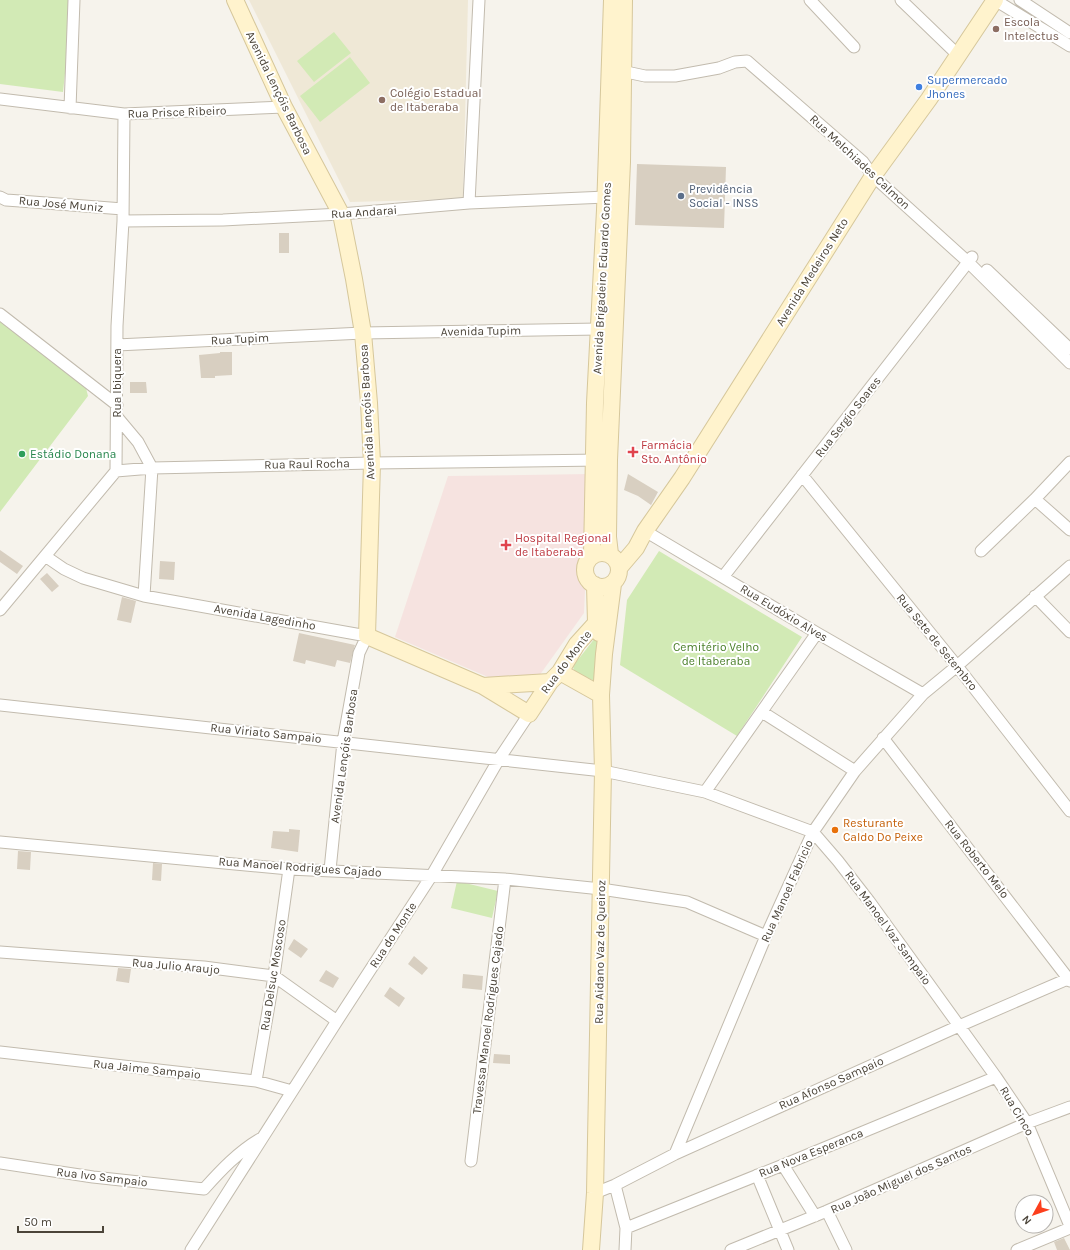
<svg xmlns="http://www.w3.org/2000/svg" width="1070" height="1250" font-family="Karla,sans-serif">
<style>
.education{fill:#efe8d6}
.medical{fill:#f6e3e0}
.green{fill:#d2eab5}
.building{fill:#d8cfc1}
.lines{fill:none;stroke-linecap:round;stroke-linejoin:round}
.street-casing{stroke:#c2bbae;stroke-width:13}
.secondary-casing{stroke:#d6c79b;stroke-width:18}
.street{stroke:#fff;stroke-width:11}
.secondary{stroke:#fff3cd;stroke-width:16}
.education-dot{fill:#8d6e63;stroke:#fff;stroke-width:1.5}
.shop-dot{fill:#3f7fe0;stroke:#fff;stroke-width:1.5}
.service-dot{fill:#5c6f8a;stroke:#fff;stroke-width:1.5}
.health-dot{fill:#e0444e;stroke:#fff;stroke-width:1.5}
.leisure-dot{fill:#2e9e5b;stroke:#fff;stroke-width:1.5}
.food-dot{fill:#e8710a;stroke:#fff;stroke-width:1.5}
.labels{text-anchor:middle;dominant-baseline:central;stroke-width:4;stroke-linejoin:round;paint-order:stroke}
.education-label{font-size:12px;fill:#785e54;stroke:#fff;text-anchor:start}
.shop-label{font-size:12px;fill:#366cbe;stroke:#fff;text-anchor:start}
.street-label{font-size:12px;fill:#4b4439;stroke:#fff}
.service-label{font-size:12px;fill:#4e5e75;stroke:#fff;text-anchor:start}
.health-label{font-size:12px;fill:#be3a42;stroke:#fff;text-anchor:start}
.leisure-label{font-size:12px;fill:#27864d;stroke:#fff;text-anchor:start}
.park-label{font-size:12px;fill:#4a7f2a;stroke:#fff}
.food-label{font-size:12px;fill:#c56008;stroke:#fff;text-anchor:start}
</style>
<rect width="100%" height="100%" fill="#f6f3ec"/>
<path class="education" d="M 249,0 L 468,0 L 463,199 L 350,202 Z"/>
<path class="medical" d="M 590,474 L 584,613 L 539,676 L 495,680 L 395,637 L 448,476 Z"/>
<path class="green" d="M 0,0 L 73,0 L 63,92 L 0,84 Z
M 334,32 L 351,53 L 314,82 L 297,61 Z
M 350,57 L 370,83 L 320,122 L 300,96 Z
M 0,319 L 85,384 L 88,396 L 0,512 Z
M 659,551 L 802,637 L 737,736 L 620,665 L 627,600 Z
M 595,638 L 598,639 L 598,683 L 574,671 L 573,666 Z
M 457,881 L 498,891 L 492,918 L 451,908 Z"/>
<path class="building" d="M 637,164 L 726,167 L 724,228 L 635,225 Z
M 279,233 L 289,233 L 289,253 L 279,253 Z
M 220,352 L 232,352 L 232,375 L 215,376 L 215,378 L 201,378 L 199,355 L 220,353 Z
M 130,382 L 146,382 L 147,393 L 130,393 Z
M 628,474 L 658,492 L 651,505 L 638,496 L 624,490 Z
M 0,550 L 23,566 L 17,574 L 0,562 Z
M 160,561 L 175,562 L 174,580 L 159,579 Z
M 47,573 L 59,586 L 52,592 L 40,579 Z
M 122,597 L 136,601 L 131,623 L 117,620 Z
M 299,633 L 355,645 L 350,663 L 337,660 L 335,667 L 306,660 L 305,664 L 293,661 Z
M 289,829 L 300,830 L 298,852 L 271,848 L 273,831 L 289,832 Z
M 18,851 L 31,852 L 30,870 L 17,869 Z
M 153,863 L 162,864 L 161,881 L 152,880 Z
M 294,939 L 308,949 L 301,958 L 288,949 Z
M 414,956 L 428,968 L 422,975 L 408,964 Z
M 118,968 L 131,969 L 129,983 L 116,981 Z
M 326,970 L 339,978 L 333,988 L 319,981 Z
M 463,974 L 483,976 L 482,990 L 462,988 Z
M 390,987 L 405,998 L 399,1007 L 384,996 Z
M 494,1054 L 510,1055 L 510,1064 L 493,1063 Z
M 1064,1238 L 1070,1250 L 1057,1250 L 1054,1242 Z"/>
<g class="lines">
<defs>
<path id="street" d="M 810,0 L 854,47
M 901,0 L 958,55
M 995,0 L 1070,46
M 1020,0 L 1070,33
M 617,70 L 645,76 L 675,76 L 719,68 L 735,62 L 747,61 L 863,162 L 873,176 L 968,262 L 1070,363
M 0,99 L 124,114 L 284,107
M 70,108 L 74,0
M 0,197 L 6,200 L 20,201 L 123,209
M 469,203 L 479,0
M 123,221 L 223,220 L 341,214 L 469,203 L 606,197
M 987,270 L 1070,349
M 0,314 L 117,405
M 117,345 L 363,333 L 599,329
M 117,417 L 138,442 L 152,468 L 144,596
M 116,471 L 152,468 L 372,463 L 601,460
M 802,475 L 957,666 L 1070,811
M 1035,499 L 1070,462
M 645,531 L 817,633 L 923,694
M 981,551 L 1035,499 L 1070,530
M 45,556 L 64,569 L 83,578 L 144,596 L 367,636 L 359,653 L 343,742 L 330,870
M 723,577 L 972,257
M 1035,596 L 1070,632
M 0,610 L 116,471 L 117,326 L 123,221 L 124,114
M 0,705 L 603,771 L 705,792 L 813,832 L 838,861 L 869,901 L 996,1077 L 1027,1123 L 1070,1226
M 762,712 L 855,771
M 883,738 L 1070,981
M 705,792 L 817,633
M 0,842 L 289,869 L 505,879 L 601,889 L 687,902 L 766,936
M 0,952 L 204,967 L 274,976 L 337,1021
M 0,1052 L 256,1081 L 292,1091
M 256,1081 L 274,976 L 289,869
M 675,1154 L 766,936 L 813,832 L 855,771 L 923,694 L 957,666 L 1070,566
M 471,1161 L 505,879
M 0,1163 L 93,1177 L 204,1189 C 221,1170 238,1152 260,1139
M 783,1165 L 815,1216
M 757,1175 L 788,1250
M 615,1185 L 626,1228 L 625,1250
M 595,1193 L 615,1185 L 675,1154 L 959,1026 L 1070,978
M 827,1211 L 846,1250
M 626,1228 L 783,1165 L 996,1077
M 191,1250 L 337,1021 L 432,875 L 499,759 L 529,714
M 731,1250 L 827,1211 L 1027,1123 L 1070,1107
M 1017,1250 L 1070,1228"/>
<path id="secondary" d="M 235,0 L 284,107 L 341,214 L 354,279 L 363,333 L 369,403 L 372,463 L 367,636 L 483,686 L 529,714 L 550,682 L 560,672 L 577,644 L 596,623
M585 570a17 17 0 1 1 34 0a17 17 0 1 1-34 0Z
M 610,554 L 608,537 L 609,460 L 622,162 L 624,0
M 592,555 L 595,403 L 605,210 L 612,0
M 619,568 L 636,548 L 645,531 L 682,478 L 873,176 L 929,99 L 995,0
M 595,585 L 596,623 L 599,633
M 560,672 L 601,695
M 483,686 L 550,682
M 591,1250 L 595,1193 L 603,771 L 601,695 L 604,654 L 613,584"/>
</defs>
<use href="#street" class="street-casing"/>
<use href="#secondary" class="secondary-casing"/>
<use href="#street" class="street"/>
<use href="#secondary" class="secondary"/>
</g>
<g class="education-dot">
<circle cx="996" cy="29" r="4"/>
<circle cx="382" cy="100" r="4"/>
</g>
<circle class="shop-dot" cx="919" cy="87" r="4"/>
<circle class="service-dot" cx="681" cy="196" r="4"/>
<g class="health-dot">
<path d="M631 446h4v4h4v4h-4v4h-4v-4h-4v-4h4z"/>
<path d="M504 539h4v4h4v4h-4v4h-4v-4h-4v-4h4z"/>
</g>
<circle class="leisure-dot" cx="22" cy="454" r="4"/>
<circle class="food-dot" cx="835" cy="830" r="4"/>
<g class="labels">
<g class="education-label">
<text x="1004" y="22">Escola<tspan x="1004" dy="14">Intelectus</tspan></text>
<text x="390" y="93">Colégio Estadual<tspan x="390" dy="14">de Itaberaba</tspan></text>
</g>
<g class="shop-label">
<text x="927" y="80">Supermercado<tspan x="927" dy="14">Jhones</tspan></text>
</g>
<g class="street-label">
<text transform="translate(279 93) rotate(64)">Avenida Lençóis Barbosa</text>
<text transform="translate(177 112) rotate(-2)">Rua Prisce Ribeiro</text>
<text transform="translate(860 162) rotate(43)">Rua Melchiades Calmon</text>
<text transform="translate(61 204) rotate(5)">Rua José Muniz</text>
<text transform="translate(364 212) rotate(-4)">Rua Andarai</text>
<text transform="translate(812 272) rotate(-58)">Avenida Medeiros Neto</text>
<text transform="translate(602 278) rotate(-87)">Avenida Brigadeiro Eduardo Gomes</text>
<text transform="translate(481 331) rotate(-1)">Avenida Tupim</text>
<text transform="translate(240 339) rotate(-3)">Rua Tupim</text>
<text transform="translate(117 383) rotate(-90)">Rua Ibiquera</text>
<text transform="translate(367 412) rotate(-93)">Avenida Lençóis Barbosa</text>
<text transform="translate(848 417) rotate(-52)">Rua Sergio Soares</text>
<text transform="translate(307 464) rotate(-1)">Rua Raul Rocha</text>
<text transform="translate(784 613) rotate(31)">Rua Eudóxio Alves</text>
<text transform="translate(265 617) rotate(10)">Avenida Lagedinho</text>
<text transform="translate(937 642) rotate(51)">Rua Sete de Setembro</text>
<text transform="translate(566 662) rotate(-53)">Rua do Monte</text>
<text transform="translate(266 733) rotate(6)">Rua Viriato Sampaio</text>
<text transform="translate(344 756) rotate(-82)">Avenida Lençóis Barbosa</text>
<text transform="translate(977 859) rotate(52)">Rua Roberto Melo</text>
<text transform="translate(300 867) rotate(4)">Rua Manoel Rodrigues Cajado</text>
<text transform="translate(787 891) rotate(-66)">Rua Manoel Fabricio</text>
<text transform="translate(888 928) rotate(54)">Rua Manoel Vaz Sampaio</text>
<text transform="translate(393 935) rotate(-57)">Rua do Monte</text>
<text transform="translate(600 952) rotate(-89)">Rua Aidano Vaz de Queiroz</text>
<text transform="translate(176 966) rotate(5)">Rua Julio Araujo</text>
<text transform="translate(273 975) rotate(-81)">Rua Delsuc Moscoso</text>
<text transform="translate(488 1020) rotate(-83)">Travessa Manoel Rodrigues Cajado</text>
<text transform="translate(147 1069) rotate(6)">Rua Jaime Sampaio</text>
<text transform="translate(831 1083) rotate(-24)">Rua Afonso Sampaio</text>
<text transform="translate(1017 1111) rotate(59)">Rua Cinco</text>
<text transform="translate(811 1153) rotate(-22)">Rua Nova Esperanca</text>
<text transform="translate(102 1177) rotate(7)">Rua Ivo Sampaio</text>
<text transform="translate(901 1179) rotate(-24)">Rua João Miguel dos Santos</text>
</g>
<g class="service-label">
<text x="689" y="189">Previdência<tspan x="689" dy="14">Social - INSS</tspan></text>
</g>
<g class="health-label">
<text x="641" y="445">Farmácia<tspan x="641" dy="14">Sto. Antônio</tspan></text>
<text x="515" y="538">Hospital Regional<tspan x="515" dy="14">de Itaberaba</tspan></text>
</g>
<g class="leisure-label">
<text x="30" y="454">Estádio Donana</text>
</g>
<g class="park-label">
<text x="716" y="647">Cemitério Velho<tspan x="716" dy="14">de Itaberaba</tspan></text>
</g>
<g class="food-label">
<text x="843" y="823">Resturante<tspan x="843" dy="14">Caldo Do Peixe</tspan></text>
</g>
</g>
<g transform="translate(1034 1214) rotate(230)"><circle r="19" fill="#ffffff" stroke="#b7b4b0"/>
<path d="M0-3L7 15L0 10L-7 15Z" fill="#fc3f1d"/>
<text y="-6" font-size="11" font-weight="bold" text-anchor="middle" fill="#4b4439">N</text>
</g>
<path d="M18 1226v6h85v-6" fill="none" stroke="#4b4439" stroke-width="2"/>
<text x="24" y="1226" font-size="12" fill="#4b4439" stroke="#ffffff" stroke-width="3" paint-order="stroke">50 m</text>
</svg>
